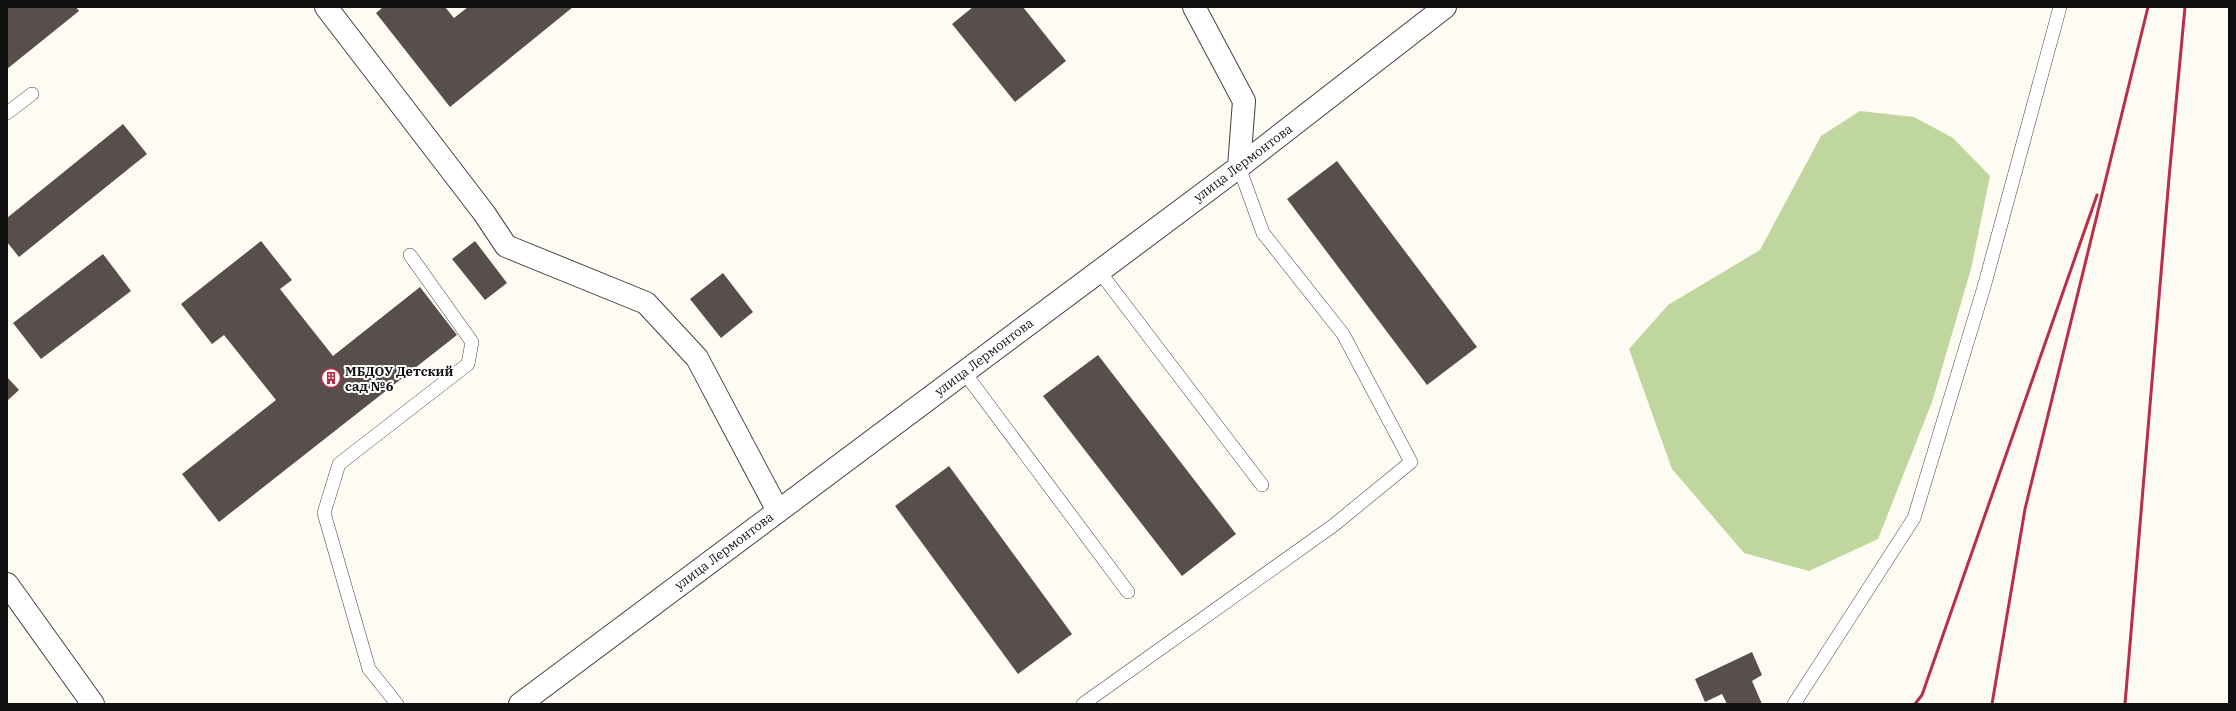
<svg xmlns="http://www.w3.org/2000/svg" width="2236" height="711" font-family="'IBM Plex Serif',serif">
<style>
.forest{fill:#bfd79e}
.building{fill:#584f4c}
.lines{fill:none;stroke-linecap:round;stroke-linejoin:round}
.lane-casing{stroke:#434343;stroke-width:14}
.street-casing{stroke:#434343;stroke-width:24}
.lane{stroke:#fff;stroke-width:13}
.street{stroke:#fff;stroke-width:22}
.rail{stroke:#b82f47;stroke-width:3}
.labels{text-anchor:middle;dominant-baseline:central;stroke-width:4;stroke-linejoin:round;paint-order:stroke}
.street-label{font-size:13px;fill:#101010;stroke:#fff}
.poi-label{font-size:13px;font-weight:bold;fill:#101010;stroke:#fff;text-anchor:start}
</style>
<rect width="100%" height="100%" fill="#fefbf3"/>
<path class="forest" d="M 1860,111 L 1914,117 L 1953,138 L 1990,176 L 1971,269 L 1932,402 L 1878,539 L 1809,571 L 1744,553 L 1672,469 L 1629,349 L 1668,305 L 1760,250 L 1821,136 Z"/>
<path class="building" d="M 7,7 L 76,7 L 79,11 L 7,69 Z
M 383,7 L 445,7 L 454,18 L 468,7 L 573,7 L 450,107 L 376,13 Z
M 973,7 L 1023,7 L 1066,61 L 1015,102 L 952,24 Z
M 123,124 L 147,154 L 19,257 L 7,242 L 7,218 Z
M 1337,161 L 1477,347 L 1427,385 L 1287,199 Z
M 261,241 L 292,280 L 280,289 L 333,356 L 420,287 L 457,335 L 219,522 L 182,474 L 276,400 L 224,335 L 212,344 L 181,304 Z
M 475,241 L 507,283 L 485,300 L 452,259 Z
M 103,254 L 131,291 L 41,359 L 13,323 Z
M 723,273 L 753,312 L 721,338 L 690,299 Z
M 1098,355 L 1236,534 L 1182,576 L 1043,396 Z
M 7,377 L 19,390 L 7,401 Z
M 949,466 L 1072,634 L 1018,674 L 895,506 Z
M 1752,652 L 1762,675 L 1752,681 L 1762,704 L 1727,704 L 1722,694 L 1705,702 L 1695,679 Z"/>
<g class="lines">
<defs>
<path id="lane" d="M 7,113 L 32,94
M 1099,271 L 1262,485
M 964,372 L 1128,592
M 397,704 L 369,669 L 324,513 L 339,464 L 468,364 L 472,342 L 410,255
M 1083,704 L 1334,525 L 1411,462 L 1343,334 L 1263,233 L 1239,167
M 1794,704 L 1914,518 L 1984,287 L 2060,7"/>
<path id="street" d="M 326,7 L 484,213 L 506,246 L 646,303 L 697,358 L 778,511
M 1194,7 L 1244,101 L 1239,167
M 7,584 L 93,704
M 520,704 L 1239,167 L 1445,7"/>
</defs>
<use href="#lane" class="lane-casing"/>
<use href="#street" class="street-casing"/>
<use href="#lane" class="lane"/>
<use href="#street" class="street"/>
<path class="rail" d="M 1915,704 L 1922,695 L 2097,195
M 1992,704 L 2025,509 L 2148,7
M 2125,704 L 2169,178 L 2185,7"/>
</g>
<defs>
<symbol id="building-ring" viewBox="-11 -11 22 22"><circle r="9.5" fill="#fff" stroke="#b82f47" stroke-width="1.5"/><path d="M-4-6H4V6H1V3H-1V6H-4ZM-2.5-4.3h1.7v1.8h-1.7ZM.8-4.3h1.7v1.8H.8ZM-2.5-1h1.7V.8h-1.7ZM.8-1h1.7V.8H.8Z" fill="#b82f47"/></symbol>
</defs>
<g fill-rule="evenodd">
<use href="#building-ring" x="320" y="367" width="22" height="22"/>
</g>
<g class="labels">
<g class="street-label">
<text transform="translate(1243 163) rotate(-37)">улица Лермонтова</text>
<text transform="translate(984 357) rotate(-37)">улица Лермонтова</text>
<text transform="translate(724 551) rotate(-37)">улица Лермонтова</text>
</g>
<g class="poi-label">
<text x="345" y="371">МБДОУ Детский<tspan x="345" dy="15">сад №6</tspan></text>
</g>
</g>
<rect width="2236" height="711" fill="none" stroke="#101010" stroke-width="16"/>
</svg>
